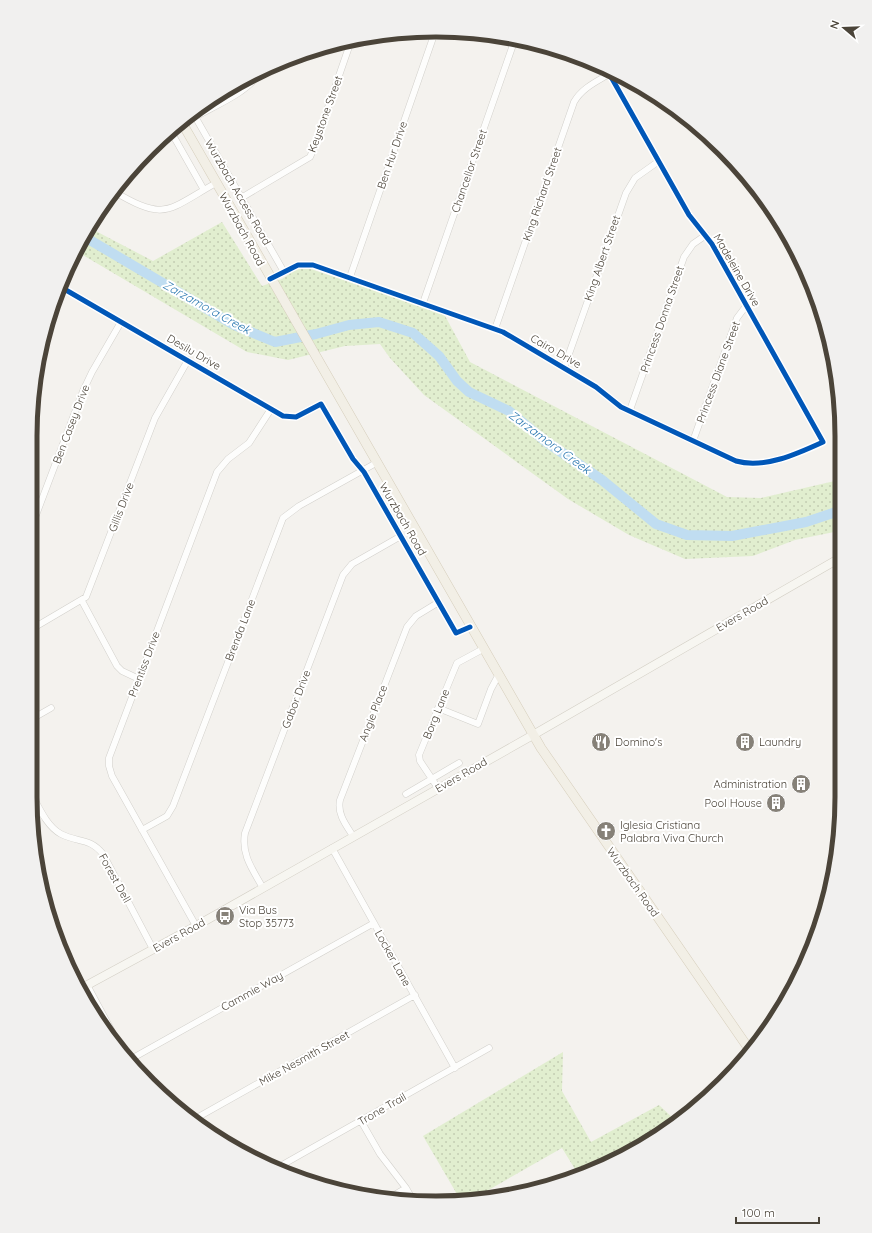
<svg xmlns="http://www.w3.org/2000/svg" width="872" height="1233" font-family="Quicksand,sans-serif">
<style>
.grass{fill:url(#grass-dots)}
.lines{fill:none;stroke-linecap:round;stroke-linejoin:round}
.river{stroke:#c0ddf1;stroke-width:10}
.street-casing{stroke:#d2d0cb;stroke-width:7}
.secondary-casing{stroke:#d3cfc5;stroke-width:9}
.primary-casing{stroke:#d6cebb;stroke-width:10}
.street{stroke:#fdfdfc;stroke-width:6}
.secondary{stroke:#f7f6f1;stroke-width:8}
.primary{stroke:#f2efe6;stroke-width:9}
.cycleway-casing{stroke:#fff;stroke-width:8}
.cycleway{stroke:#0057b8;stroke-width:5}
.labels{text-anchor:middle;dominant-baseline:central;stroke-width:4;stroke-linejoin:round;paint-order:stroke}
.street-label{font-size:11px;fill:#4b4439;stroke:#fff}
.poi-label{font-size:11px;fill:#4b4439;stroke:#fff;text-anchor:start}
.water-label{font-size:12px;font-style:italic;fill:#2e7ab2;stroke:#fff}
.rim{fill:none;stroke:#4b4439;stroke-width:5}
</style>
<defs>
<pattern id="grass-dots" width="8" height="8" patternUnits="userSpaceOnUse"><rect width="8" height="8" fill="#e1eecf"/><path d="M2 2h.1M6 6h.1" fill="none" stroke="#c3cdb2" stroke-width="1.8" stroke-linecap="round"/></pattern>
</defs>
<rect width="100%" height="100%" fill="#f4f2ee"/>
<path class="grass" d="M 222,222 L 262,286 L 282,279 L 297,269 L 308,268 L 444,314 L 470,362 L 727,497 L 761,498 L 839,480 L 839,531 L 795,540 L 753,556 L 685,559 L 629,535 L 568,499 L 424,395 L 390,358 L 380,344 L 345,346 L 288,360 L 247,352 L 76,251 L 88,227 L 153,261 Z
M 563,1052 L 562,1091 L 591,1142 L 659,1105 L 676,1121 L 603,1166 L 578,1174 L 562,1148 L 471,1200 L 461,1201 L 423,1136 Z"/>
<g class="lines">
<path class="river" d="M 83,236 L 234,325 L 275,342 L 316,334 L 349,325 L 379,322 L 413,333 L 439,356 L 457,381 L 469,392 L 509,411 L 545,441 L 602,480 L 656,524 L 687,535 L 732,536 L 806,522 L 839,511"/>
<defs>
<path id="street" d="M 193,113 L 284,272
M 195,117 C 214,106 249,92 259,73
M 170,130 L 204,190
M 113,191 C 166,222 166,211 216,183
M 241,198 L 310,157 L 314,148 L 351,41
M 350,277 L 435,32
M 270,279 L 298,265 L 313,265 L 503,332 L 596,387 L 621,407 L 736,461 C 764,469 797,454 823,442 L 712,244 L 689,215 L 606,68
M 59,286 L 283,416 L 296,417 L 321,404 L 353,459 L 364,472 L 456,633 L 470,627
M 423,303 L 515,39
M 495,329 L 574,102 C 582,88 596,82 609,74
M 564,368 L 626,193 L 635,178 L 659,161
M 630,410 L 684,257 L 693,244 L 706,235
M 693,441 L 737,318 L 746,306
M 30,531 L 83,391 L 92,372 L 121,322
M 82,601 L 117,666 L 122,671 L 139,679
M 30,630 L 86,597 L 155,418 L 188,360
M 438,708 L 478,724 L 491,689 L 498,676
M 30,720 L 51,708
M 438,788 L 420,761 L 419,755 L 457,663 L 483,649
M 30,791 C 38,805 46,826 61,834 C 78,843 89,837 103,854 L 153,949
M 406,794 L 459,763
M 142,830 L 167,816 L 173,806 L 283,518 L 299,506 L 376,463
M 353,836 C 346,825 337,814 340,800 L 407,627 L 416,616 L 439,602
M 332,848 L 455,1068
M 263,888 C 253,870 241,855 245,833 L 343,575 L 352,564 L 401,536
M 196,926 L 112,776 L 109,766 L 109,758 L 217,472 L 228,459 L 249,443 L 271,409
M 87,985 L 121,1048
M 131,1059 L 374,923
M 193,1120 L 415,995
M 361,1121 L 380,1154 L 406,1188 L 414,1202
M 275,1169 L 489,1048
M 386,1200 L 406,1188"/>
<path id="secondary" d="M 80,989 L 196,926 L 533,735 L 840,558"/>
<path id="primary" d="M 181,121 L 541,748 L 751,1052"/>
</defs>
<use href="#street" class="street-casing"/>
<use href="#secondary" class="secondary-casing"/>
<use href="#primary" class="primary-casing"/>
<use href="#street" class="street"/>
<use href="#secondary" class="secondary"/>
<use href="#primary" class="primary"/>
<defs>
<path id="cycleway" d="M 270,279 L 298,265 L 313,265 L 503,332 L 596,387 L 621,407 L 736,461 C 764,469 797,454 823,442 L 712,244 L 689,215 L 606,68
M 59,286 L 283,416 L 296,417 L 321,404 L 353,459 L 364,472 L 456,633 L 470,627"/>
</defs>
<use href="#cycleway" class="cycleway-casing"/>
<use href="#cycleway" class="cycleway"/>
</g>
<defs>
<symbol id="restaurant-disc" viewBox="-11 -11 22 22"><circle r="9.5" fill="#868178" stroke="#fff"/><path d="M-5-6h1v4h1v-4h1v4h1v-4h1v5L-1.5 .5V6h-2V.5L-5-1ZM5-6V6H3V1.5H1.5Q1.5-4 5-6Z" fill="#fff"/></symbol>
<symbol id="building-disc" viewBox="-11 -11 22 22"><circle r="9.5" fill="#868178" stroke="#fff"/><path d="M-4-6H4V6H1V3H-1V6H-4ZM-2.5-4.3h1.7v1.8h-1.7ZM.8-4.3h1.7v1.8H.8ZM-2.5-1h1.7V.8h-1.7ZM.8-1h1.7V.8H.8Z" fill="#fff"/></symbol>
<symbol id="church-disc" viewBox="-11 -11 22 22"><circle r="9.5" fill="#868178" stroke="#fff"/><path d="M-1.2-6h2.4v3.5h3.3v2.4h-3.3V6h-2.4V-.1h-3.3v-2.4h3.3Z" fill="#fff"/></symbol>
<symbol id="bus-disc" viewBox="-11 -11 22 22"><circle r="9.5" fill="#868178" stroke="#fff"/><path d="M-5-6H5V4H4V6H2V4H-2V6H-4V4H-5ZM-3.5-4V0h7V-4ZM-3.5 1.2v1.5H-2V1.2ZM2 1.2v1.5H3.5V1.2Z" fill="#fff"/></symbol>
</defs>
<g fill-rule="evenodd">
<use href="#restaurant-disc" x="590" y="731" width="22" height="22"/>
<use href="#building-disc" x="734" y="731" width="22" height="22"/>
<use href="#building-disc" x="790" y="773" width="22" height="22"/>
<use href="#building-disc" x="765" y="792" width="22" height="22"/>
<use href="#church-disc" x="595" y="820" width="22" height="22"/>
<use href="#bus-disc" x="214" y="905" width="22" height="22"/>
</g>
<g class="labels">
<g class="street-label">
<text transform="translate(325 114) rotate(-70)">Keystone Street</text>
<text transform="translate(392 155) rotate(-71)">Ben Hur Drive</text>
<text transform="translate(469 171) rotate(-71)">Chancellor Street</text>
<text transform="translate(238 192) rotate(60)">Wurzbach Access Road</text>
<text transform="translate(542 194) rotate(-71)">King Richard Street</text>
<text transform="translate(242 229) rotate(61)">Wurzbach Road</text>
<text transform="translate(602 258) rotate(-71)">King Albert Street</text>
<text transform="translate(737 270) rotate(60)">Madeleine Drive</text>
<text transform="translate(662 319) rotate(-71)">Princess Donna Street</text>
<text transform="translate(556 351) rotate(30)">Cairo Drive</text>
<text transform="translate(194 352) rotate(30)">Desilu Drive</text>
<text transform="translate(718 372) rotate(-70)">Princess Diane Street</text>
<text transform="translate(71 424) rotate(-69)">Ben Casey Drive</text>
<text transform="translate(121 507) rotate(-69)">Gillis Drive</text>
<text transform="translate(403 519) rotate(60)">Wurzbach Road</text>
<text transform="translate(742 614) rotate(-30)">Evers Road</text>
<text transform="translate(240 630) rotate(-69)">Brenda Lane</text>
<text transform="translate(144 664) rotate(-69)">Prentiss Drive</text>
<text transform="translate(296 699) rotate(-69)">Gabor Drive</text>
<text transform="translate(373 713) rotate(-69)">Angie Place</text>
<text transform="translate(436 714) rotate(-68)">Borg Lane</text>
<text transform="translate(461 775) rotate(-30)">Evers Road</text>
<text transform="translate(115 878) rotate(61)">Forest Dell</text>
<text transform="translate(633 882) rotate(55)">Wurzbach Road</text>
<text transform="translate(179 935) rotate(-29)">Evers Road</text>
<text transform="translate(393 958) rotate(61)">Locker Lane</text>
<text transform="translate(252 991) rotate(-29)">Cammie Way</text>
<text transform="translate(304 1058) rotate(-29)">Mike Nesmith Street</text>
<text transform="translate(382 1109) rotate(-30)">Trone Trail</text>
</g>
<g class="poi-label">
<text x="615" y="742">Domino's</text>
<text x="759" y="742">Laundry</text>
<text x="787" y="784" text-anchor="end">Administration</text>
<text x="762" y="803" text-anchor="end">Pool House</text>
<text x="620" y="825">Iglesia Cristiana<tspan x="620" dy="13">Palabra Viva Church</tspan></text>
<text x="239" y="910">Via Bus<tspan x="239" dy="13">Stop 35773</tspan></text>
</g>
<g class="water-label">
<text transform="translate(207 307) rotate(29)">Zarzamora Creek</text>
<text transform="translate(550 442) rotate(36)">Zarzamora Creek</text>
</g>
</g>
<path d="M0 0H872V1233H0ZM436 37H436A399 399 0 0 1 835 436V797A399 399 0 0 1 436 1196H436A399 399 0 0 1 37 797V436A399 399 0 0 1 436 37Z" fill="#f1f0ef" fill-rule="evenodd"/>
<path class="rim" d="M436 37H436A399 399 0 0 1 835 436V797A399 399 0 0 1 436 1196H436A399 399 0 0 1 37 797V436A399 399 0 0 1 436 37Z"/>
<g transform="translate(844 28) rotate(289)" stroke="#ffffff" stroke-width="3" paint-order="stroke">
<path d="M0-3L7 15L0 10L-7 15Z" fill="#4b4439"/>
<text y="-6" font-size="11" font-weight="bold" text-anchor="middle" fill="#4b4439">N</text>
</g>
<path d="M736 1217v6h83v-6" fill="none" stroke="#4b4439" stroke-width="2"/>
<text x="742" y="1217" font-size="12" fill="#4b4439" stroke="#ffffff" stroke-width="3" paint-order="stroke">100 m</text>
</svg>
